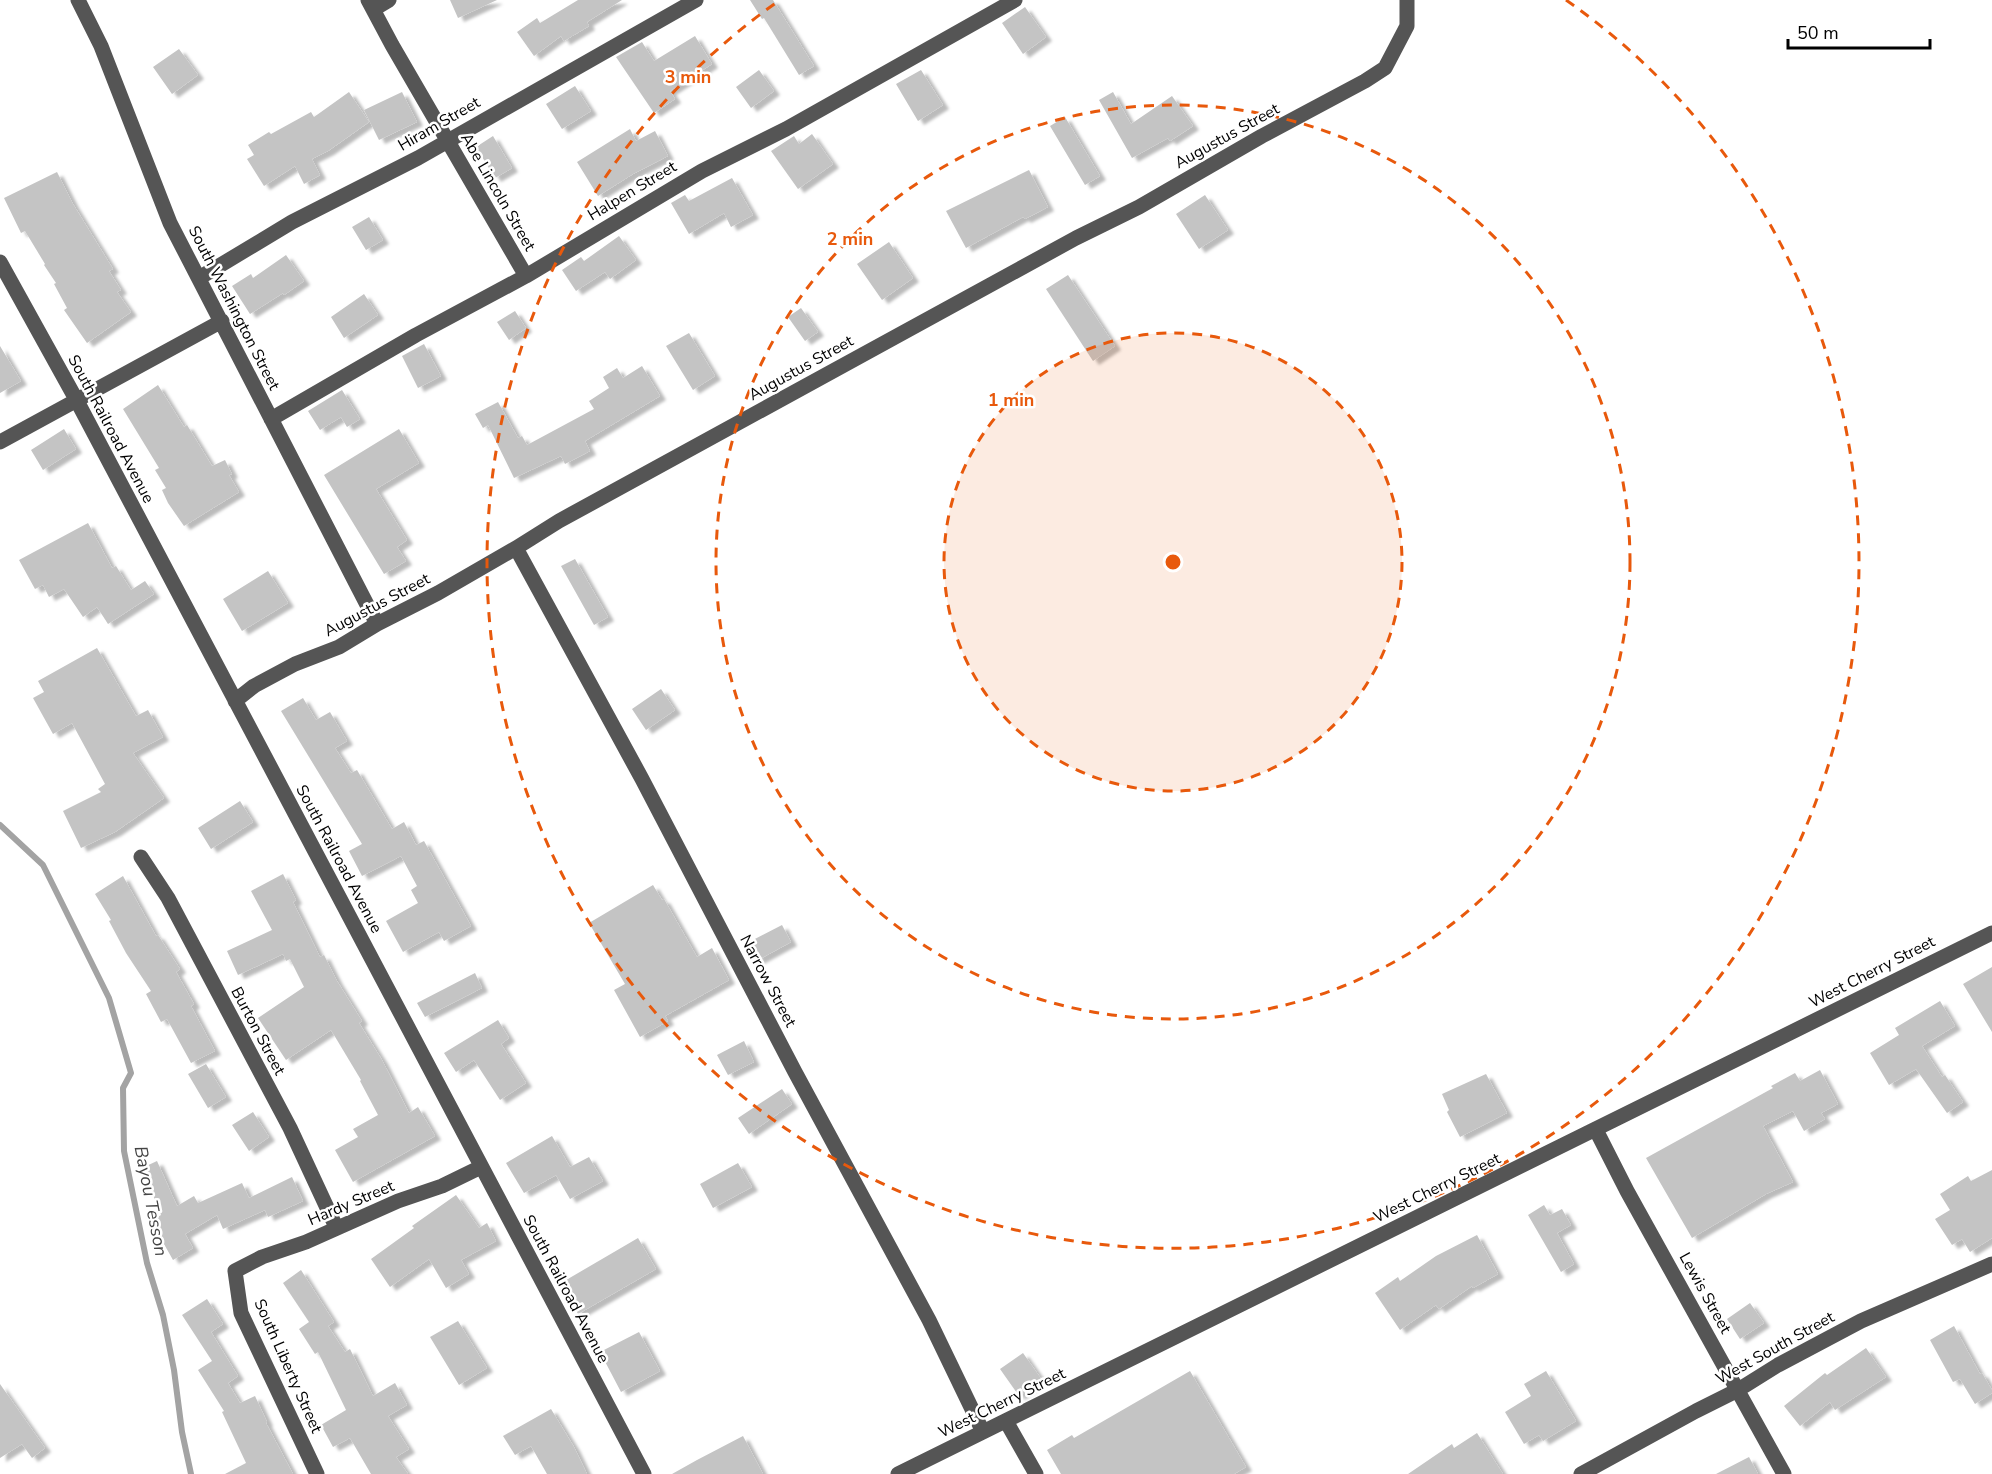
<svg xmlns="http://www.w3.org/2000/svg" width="1992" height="1474" font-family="'Nunito Sans',sans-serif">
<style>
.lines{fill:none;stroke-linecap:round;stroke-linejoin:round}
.stream{stroke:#a3a3a3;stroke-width:6}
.building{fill:#c4c4c4;filter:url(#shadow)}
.minor{stroke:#555;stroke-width:15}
.ring{fill:none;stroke:#e8590c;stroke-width:3;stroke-dasharray:10 8}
.labels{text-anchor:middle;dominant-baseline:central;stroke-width:5;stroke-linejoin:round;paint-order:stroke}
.street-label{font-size:16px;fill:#000;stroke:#fff}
.water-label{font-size:18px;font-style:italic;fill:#444;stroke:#fff}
.centre{fill:#e8590c;stroke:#fff;stroke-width:3}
.ring-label{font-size:18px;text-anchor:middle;font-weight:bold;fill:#e8590c;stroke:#fff;stroke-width:5;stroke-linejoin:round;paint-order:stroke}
</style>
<defs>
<filter id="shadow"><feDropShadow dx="6" dy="4" stdDeviation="1.5" flood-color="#0004"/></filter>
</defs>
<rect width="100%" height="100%" fill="#fff"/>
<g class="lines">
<path class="stream" d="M 0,825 L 43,865 L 109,998 L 131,1073 L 123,1088 L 124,1151 L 147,1263 L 163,1315 L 174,1370 L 182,1432 L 191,1474"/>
</g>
<path class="building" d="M 450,0 L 497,0 L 458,18 Z
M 578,0 L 622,0 L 587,22 L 589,26 L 564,41 L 561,36 L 534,56 L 517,32 L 537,18 L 540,23 Z
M 750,0 L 773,0 L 814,66 L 799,75 L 764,18 L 762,19 Z
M 1025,7 L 1046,37 L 1023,54 L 1002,23 Z
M 695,36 L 712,64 L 670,91 L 675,99 L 654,113 L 616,57 L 642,42 L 654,61 Z
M 179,49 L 198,75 L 172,94 L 153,67 Z
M 759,70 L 774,91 L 751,108 L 736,87 Z
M 921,70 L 943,105 L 918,121 L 896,84 Z
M 575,86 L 591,111 L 562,129 L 546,104 Z
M 349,92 L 369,122 L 328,151 L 312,159 L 320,175 L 304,184 L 295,166 L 264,186 L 247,159 L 254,155 L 248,145 L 269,132 L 271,134 L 311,112 L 314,117 Z
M 402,92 L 417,122 L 379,140 L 364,110 Z
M 1113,92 L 1131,124 L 1172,96 L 1193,126 L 1170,141 L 1168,138 L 1132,158 L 1099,100 Z
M 1065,117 L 1100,176 L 1085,185 L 1050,126 Z
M 630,129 L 636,141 L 655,131 L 668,156 L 633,174 L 598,196 L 577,162 Z
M 812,134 L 833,164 L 798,189 L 771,151 L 794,136 L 799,144 Z
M 493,136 L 512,168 L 495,178 L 476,147 Z
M 1029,170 L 1048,207 L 1025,219 L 1023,217 L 966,248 L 946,211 Z
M 57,172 L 73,204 L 113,269 L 109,271 L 121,290 L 117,292 L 131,312 L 87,343 L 64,310 L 67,308 L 54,284 L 56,283 L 44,265 L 45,264 L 25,231 L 21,233 L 4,198 Z
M 732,178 L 753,215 L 731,227 L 724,213 L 689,234 L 671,203 L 685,195 L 689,201 Z
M 1205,195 L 1228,230 L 1199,249 L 1176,214 Z
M 369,217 L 383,240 L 366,250 L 352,227 Z
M 619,236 L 636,260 L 610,279 L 605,272 L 576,291 L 562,270 L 581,257 L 584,261 Z
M 889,242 L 913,278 L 882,300 L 857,264 Z
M 286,255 L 304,281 L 284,295 L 283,293 L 250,314 L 232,286 L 251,274 L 253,278 Z
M 1068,275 L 1115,346 L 1093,361 L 1046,289 Z
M 364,294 L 378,315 L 344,338 L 331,317 Z
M 801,308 L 818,332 L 805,341 L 788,317 Z
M 515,311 L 526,328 L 509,340 L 497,322 Z
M 689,333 L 715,376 L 693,390 L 666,346 Z
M 424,344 L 441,376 L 418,388 L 402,356 Z
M 0,346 L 21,381 L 0,393 Z
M 642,366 L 660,396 L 585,441 L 590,451 L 565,464 L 561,456 L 514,478 L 488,425 L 483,428 L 475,414 L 498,402 L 518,438 L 522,436 L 527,445 L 594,409 L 589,401 L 609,388 L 603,377 L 617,368 L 623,378 Z
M 158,385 L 184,427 L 187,425 L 212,466 L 225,460 L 232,474 L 229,475 L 239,492 L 184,526 L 168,503 L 162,490 L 166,488 L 155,470 L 159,468 L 123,409 Z
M 342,390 L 360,419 L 347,427 L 341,417 L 320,430 L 308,411 Z
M 64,429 L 76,449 L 43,470 L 31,450 Z
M 399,429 L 419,463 L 376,489 L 407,540 L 397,547 L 406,561 L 384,574 L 324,475 Z
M 88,523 L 112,568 L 116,566 L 131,590 L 145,581 L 154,594 L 108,624 L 97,607 L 83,617 L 64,589 L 49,597 L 43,585 L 35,589 L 19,560 Z
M 575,559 L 608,617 L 594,625 L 561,566 Z
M 268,571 L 288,603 L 242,631 L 223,599 Z
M 97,648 L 136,716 L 148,710 L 163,737 L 133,753 L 164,798 L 115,832 L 81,848 L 63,811 L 101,792 L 98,789 L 105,784 L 72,723 L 53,734 L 33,698 L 44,692 L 38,681 Z
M 661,689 L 675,710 L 646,730 L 632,709 Z
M 303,698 L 316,720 L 330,712 L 347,741 L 335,748 L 351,773 L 357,770 L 392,829 L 404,822 L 416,845 L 424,841 L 471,926 L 444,941 L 439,932 L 403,952 L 386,921 L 418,903 L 411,890 L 417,886 L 401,856 L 362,876 L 349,851 L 362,844 L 281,711 Z
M 240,801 L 253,822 L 211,849 L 198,828 Z
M 283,874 L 296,900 L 293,902 L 320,957 L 324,955 L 337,981 L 362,1021 L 359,1023 L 382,1060 L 409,1113 L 418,1107 L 435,1136 L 353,1182 L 335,1150 L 358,1137 L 353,1129 L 378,1115 L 360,1081 L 361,1080 L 331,1030 L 286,1060 L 258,1018 L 304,987 L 290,959 L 286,961 L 283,954 L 238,975 L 227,951 L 272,930 L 251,891 Z
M 123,876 L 156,936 L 158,935 L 180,969 L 176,972 L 194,1004 L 191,1006 L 215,1051 L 191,1063 L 167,1019 L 161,1022 L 146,994 L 151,991 L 126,953 L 109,921 L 111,920 L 95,894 Z
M 653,885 L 662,900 L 664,899 L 697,957 L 712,948 L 729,980 L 665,1016 L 668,1021 L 640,1037 L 614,990 L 625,984 L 589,923 Z
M 782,925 L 791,942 L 758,960 L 749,942 Z
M 1992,967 L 1992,1032 L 1963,984 Z
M 475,973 L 482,988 L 425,1017 L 417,1003 Z
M 1940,1001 L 1955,1026 L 1922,1046 L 1942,1077 L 1945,1075 L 1963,1102 L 1947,1113 L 1916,1069 L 1889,1085 L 1870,1053 L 1899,1035 L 1895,1028 Z
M 498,1020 L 509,1038 L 501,1044 L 526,1083 L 500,1100 L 474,1060 L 456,1072 L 444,1053 Z
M 744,1041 L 754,1062 L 728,1075 L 717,1055 Z
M 206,1064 L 226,1097 L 208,1108 L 188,1074 Z
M 1820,1070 L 1838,1104 L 1821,1113 L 1825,1119 L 1804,1131 L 1793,1111 L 1763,1126 L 1793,1182 L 1766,1194 L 1692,1238 L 1646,1158 L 1773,1088 L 1771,1086 L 1795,1073 L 1800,1081 Z
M 1486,1074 L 1507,1113 L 1460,1137 L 1447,1112 L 1449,1110 L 1442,1094 Z
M 782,1089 L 792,1104 L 749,1134 L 738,1118 Z
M 253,1112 L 269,1137 L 249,1151 L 232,1125 Z
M 552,1136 L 570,1167 L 589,1157 L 603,1181 L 570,1199 L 556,1175 L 524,1193 L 506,1163 Z
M 157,1161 L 177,1206 L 194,1196 L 198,1203 L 242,1183 L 249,1198 L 292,1177 L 303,1201 L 268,1217 L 265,1210 L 223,1229 L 217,1215 L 185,1234 L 193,1248 L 173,1260 L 151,1221 L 161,1215 L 142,1168 Z
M 738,1163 L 752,1187 L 713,1208 L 700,1184 Z
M 1992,1170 L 1992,1238 L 1970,1252 L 1962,1239 L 1952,1245 L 1935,1219 L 1950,1210 L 1940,1194 L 1968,1176 L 1971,1181 Z
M 456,1195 L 479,1228 L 487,1223 L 496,1241 L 461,1260 L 469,1274 L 446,1288 L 429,1259 L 390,1287 L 371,1259 L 414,1228 L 412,1226 Z
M 1544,1205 L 1550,1215 L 1562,1209 L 1571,1225 L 1557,1233 L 1574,1264 L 1561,1272 L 1528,1215 Z
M 1477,1235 L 1498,1274 L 1473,1288 L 1472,1286 L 1439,1309 L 1436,1305 L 1400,1330 L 1375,1293 L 1398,1277 L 1400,1281 L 1436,1256 Z
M 638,1238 L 656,1269 L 578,1314 L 561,1283 Z
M 301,1270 L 334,1322 L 328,1326 L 345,1352 L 350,1349 L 373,1396 L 395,1383 L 407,1405 L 388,1416 L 409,1449 L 396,1457 L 408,1474 L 371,1474 L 350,1438 L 333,1447 L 321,1425 L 346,1410 L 318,1352 L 315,1354 L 299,1329 L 309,1322 L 283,1283 Z
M 207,1299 L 223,1324 L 211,1332 L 238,1376 L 228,1383 L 240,1403 L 255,1396 L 267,1422 L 266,1423 L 293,1474 L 225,1474 L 246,1463 L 222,1412 L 224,1411 L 198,1370 L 212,1361 L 182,1315 Z
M 1750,1303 L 1764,1323 L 1740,1339 L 1727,1319 Z
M 458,1321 L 487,1368 L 459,1385 L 430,1337 Z
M 1954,1326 L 1980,1374 L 1982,1373 L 1992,1390 L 1992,1393 L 1975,1404 L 1960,1379 L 1953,1382 L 1930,1340 Z
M 639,1332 L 660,1371 L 621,1392 L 600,1352 Z
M 1866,1348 L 1886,1377 L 1835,1410 L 1830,1402 L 1800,1426 L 1784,1406 L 1825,1373 L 1827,1375 Z
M 1023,1353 L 1042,1380 L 1019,1396 L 1000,1369 Z
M 1190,1371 L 1246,1467 L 1234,1474 L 1061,1474 L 1047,1450 L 1072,1435 L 1074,1438 Z
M 1546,1371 L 1576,1421 L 1543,1441 L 1539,1435 L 1524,1444 L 1505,1412 L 1531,1396 L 1524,1384 Z
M 0,1384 L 45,1448 L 32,1458 L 22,1444 L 0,1458 Z
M 551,1409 L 574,1447 L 587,1474 L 547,1474 L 531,1446 L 515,1455 L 503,1436 Z
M 1477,1433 L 1503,1474 L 1408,1474 L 1452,1444 L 1454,1448 Z
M 743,1436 L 763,1474 L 672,1474 L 697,1460 Z
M 1749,1457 L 1758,1474 L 1716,1474 Z"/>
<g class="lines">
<path class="minor" d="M 78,0 L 101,46 L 170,223 L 377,624
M 368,0 L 392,45 L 526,276
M 374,9 L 389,0
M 0,262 L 77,401 L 644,1474
M 199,278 L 292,222 L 418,158 L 696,0
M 271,419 L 416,335 L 526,276 L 702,171 L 786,129 L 1015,0
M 0,442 L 222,321
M 516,548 L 642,779 L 795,1072 L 929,1320 L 983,1432
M 235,701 L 254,686 L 295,664 L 339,647 L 377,624 L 438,593 L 516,548 L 559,521 L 1076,238 L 1139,207 L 1262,136 L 1365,81 L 1385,68 L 1407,26 L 1407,0
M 141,857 L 168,898 L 290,1128 L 336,1227
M 1596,1130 L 1627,1191 L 1784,1474
M 1006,1421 L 1036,1474
M 317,1474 L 241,1313 L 235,1271 L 262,1257 L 306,1242 L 398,1201 L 442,1186 L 481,1167
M 898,1474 L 1992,933
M 1581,1474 L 1696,1411 L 1738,1390 L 1778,1365 L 1861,1321 L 1992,1264"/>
</g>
<circle cx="1173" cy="562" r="229" fill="#e8590c" fill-opacity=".12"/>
<g class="ring">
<circle cx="1173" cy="562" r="229"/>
<circle cx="1173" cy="562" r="457"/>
<path d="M1566 0A686 686 0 1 1 780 0"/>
</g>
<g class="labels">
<g class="street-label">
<text transform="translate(439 124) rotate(-30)">Hiram Street</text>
<text transform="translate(1227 136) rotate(-29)">Augustus Street</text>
<text transform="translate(632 191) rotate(-31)">Halpen Street</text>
<text transform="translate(498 192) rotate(60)">Abe Lincoln Street</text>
<text transform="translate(234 308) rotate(63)">South Washington Street</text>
<text transform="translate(801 368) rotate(-29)">Augustus Street</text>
<text transform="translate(111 429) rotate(62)">South Railroad Avenue</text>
<text transform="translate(377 605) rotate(-28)">Augustus Street</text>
<text transform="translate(339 859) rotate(62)">South Railroad Avenue</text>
<text transform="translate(1872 972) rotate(-27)">West Cherry Street</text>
<text transform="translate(768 981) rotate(62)">Narrow Street</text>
<text transform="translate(258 1031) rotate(62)">Burton Street</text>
<text transform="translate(1437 1188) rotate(-26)">West Cherry Street</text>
<text transform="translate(351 1203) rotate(-23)">Hardy Street</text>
<text transform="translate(566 1289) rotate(62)">South Railroad Avenue</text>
<text transform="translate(1705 1293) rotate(61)">Lewis Street</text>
<text transform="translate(1775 1348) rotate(-29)">West South Street</text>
<text transform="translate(288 1366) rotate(66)">South Liberty Street</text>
<text transform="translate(1002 1403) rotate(-26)">West Cherry Street</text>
</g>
<g class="water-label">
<text transform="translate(151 1201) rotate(79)">Bayou Tesson</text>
</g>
</g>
<circle cx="1173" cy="562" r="9" class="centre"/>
<g class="ring-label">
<text x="688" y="83">3 min</text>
<text x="850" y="245">2 min</text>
<text x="1011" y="406">1 min</text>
</g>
<path d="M1788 39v9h142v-9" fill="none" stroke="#000000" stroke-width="3"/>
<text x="1797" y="39" font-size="18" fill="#000000" stroke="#ffffff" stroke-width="4.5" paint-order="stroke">50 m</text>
</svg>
